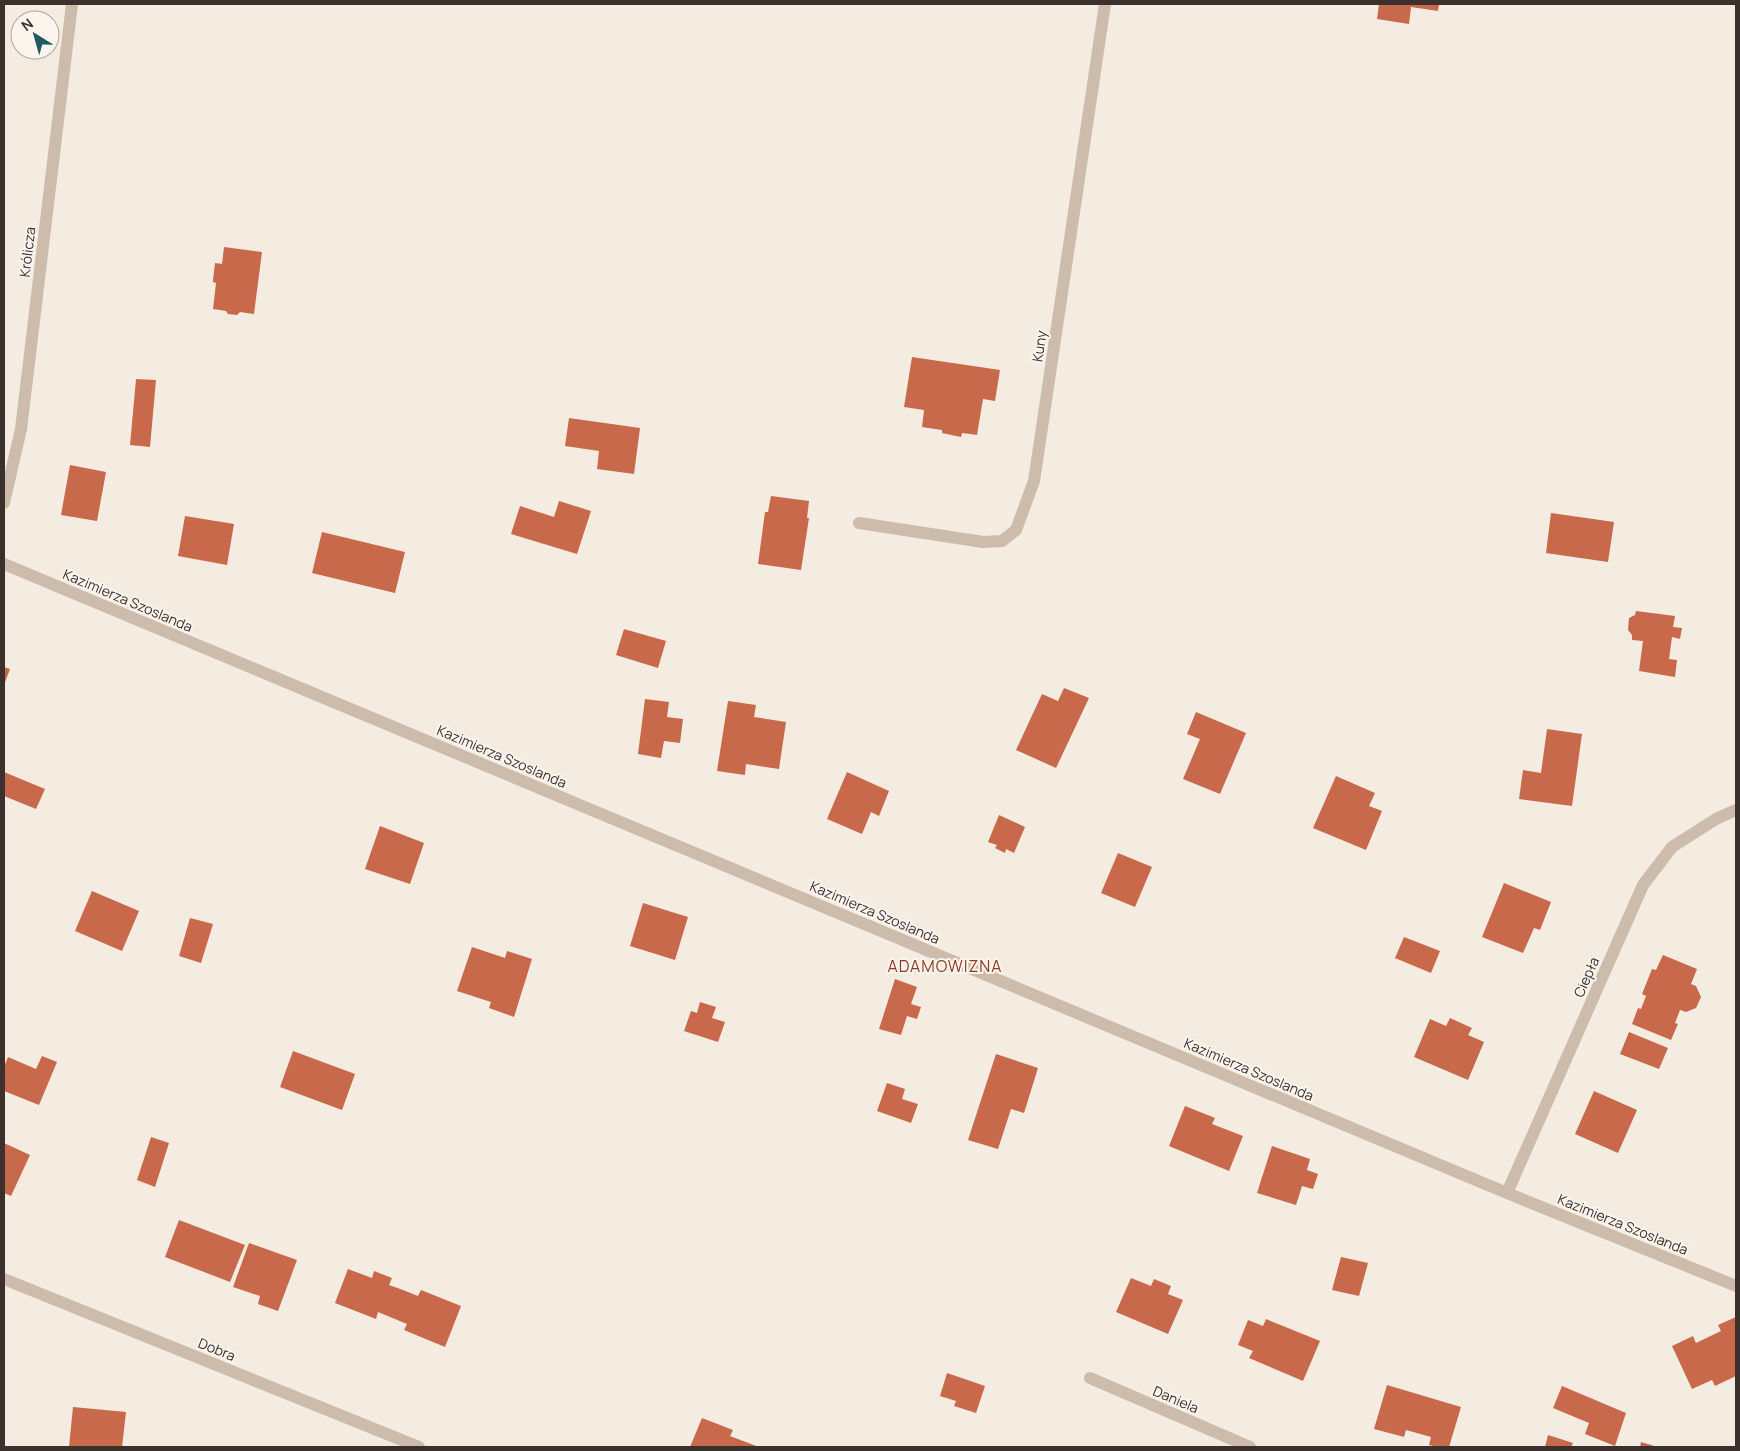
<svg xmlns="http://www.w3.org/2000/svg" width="1740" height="1451" font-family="Manrope,sans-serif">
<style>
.building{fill:#c8694b}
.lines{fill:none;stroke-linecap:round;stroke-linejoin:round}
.minor{stroke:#cdbbac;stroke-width:12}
.labels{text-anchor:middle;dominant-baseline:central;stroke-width:4;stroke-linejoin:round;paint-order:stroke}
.street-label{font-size:14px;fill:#3b302b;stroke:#fbf5ee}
.quarter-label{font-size:16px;letter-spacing:1px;fill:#8c3b22;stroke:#fbf5ee}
</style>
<rect width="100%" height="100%" fill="#f4ebe1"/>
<path class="building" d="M 1379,4 L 1439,4 L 1438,11 L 1411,7 L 1409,24 L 1377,19 Z
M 224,247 L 262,252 L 254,314 L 240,312 L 237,315 L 228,314 L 226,311 L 213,309 L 216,283 L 213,282 L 213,280 L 215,263 L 222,264 Z
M 912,357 L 1000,370 L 995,401 L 983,399 L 977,435 L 962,433 L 961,437 L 942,433 L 942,430 L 922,427 L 924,410 L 904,407 Z
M 136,379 L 156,380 L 150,447 L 130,445 Z
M 569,418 L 640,428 L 634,474 L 597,469 L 599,451 L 565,446 Z
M 70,465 L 106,472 L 97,521 L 61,515 Z
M 771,496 L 809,501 L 807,518 L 809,518 L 801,570 L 758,564 L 765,512 L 768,512 Z
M 559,501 L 591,511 L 577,554 L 511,534 L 520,506 L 554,517 Z
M 1551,513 L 1614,522 L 1608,562 L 1546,553 Z
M 185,516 L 234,524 L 227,565 L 178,556 Z
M 322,532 L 405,552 L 395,593 L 312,573 Z
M 1636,611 L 1675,616 L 1673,627 L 1682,628 L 1680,639 L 1672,637 L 1669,659 L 1677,660 L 1675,677 L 1639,671 L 1643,641 L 1632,640 L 1632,635 L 1628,630 L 1629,618 L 1635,615 Z
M 624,629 L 666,641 L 658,668 L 616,655 Z
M 4,667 L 10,669 L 4,685 Z
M 1064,688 L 1089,698 L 1056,768 L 1016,750 L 1042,694 L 1058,701 Z
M 645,699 L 669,702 L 667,717 L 683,719 L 680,743 L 664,741 L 661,758 L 638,754 Z
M 728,701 L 756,705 L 754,717 L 786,722 L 779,769 L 746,764 L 745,775 L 717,771 Z
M 1196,712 L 1246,733 L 1220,794 L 1183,779 L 1200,739 L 1187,734 Z
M 1547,729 L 1582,734 L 1572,806 L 1519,799 L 1523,770 L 1541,773 Z
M 4,772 L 45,789 L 36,809 L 4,796 Z
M 847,772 L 889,791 L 879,816 L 871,812 L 862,834 L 827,819 Z
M 1336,776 L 1375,793 L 1369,806 L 1382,811 L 1366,850 L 1313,828 Z
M 999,815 L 1025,827 L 1014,853 L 1006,849 L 1005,853 L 995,848 L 997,845 L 988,842 Z
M 380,826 L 424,843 L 410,884 L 365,869 Z
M 1118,853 L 1152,867 L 1135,907 L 1101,893 Z
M 1504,883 L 1551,902 L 1540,930 L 1534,928 L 1523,953 L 1482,937 Z
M 92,891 L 139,911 L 122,951 L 75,931 Z
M 643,903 L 688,917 L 675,960 L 630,946 Z
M 190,918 L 213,924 L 201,963 L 179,956 Z
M 1404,937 L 1440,951 L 1431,973 L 1395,958 Z
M 472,947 L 505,958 L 507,951 L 532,959 L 514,1017 L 489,1008 L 491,1002 L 457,991 Z
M 1663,955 L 1697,969 L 1691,984 L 1696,986 L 1701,997 L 1696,1008 L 1686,1012 L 1680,1010 L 1675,1023 L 1678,1024 L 1671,1040 L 1632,1024 L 1638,1008 L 1641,1009 L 1646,996 L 1642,994 L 1652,969 L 1656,970 Z
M 895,979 L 917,987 L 911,1004 L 921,1007 L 917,1019 L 907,1016 L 901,1035 L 879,1029 Z
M 700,1002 L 716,1007 L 712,1018 L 725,1022 L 718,1042 L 684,1031 L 691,1011 L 697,1013 Z
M 1450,1018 L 1472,1028 L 1468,1035 L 1484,1042 L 1468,1080 L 1414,1057 L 1430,1019 L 1446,1026 Z
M 1629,1032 L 1668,1048 L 1659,1069 L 1620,1054 Z
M 293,1051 L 355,1074 L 342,1110 L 280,1087 Z
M 996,1054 L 1038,1068 L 1024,1113 L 1011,1109 L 998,1149 L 968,1140 Z
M 42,1056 L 57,1062 L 39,1105 L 4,1091 L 4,1067 L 8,1057 L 36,1069 Z
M 887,1083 L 905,1089 L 902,1099 L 918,1104 L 911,1123 L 877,1111 Z
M 1594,1091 L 1637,1110 L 1618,1153 L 1575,1134 Z
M 1185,1106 L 1215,1118 L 1212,1124 L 1243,1136 L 1229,1171 L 1169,1146 Z
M 151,1137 L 169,1143 L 155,1187 L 137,1180 Z
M 4,1143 L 30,1155 L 11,1196 L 4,1193 Z
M 1272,1146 L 1310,1159 L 1307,1170 L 1318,1174 L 1313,1189 L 1302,1186 L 1296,1205 L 1257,1193 Z
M 179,1220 L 245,1245 L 230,1282 L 165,1257 Z
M 249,1243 L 297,1260 L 278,1311 L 258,1304 L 260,1296 L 233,1287 Z
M 1341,1257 L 1368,1263 L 1359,1296 L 1332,1290 Z
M 348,1269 L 372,1278 L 374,1271 L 392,1278 L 389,1285 L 403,1290 L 418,1296 L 421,1290 L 461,1306 L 445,1347 L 404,1330 L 407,1324 L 378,1312 L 376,1319 L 335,1303 Z
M 1131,1278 L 1151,1286 L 1154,1279 L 1171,1286 L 1168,1294 L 1183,1300 L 1168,1334 L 1116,1312 Z
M 1736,1317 L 1736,1376 L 1715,1386 L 1712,1380 L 1692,1389 L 1672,1346 L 1693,1336 L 1696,1343 L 1721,1331 L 1718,1325 Z
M 1266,1319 L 1320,1341 L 1303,1381 L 1249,1358 L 1253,1351 L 1238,1345 L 1248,1320 L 1263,1326 Z
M 947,1373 L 985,1386 L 976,1413 L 954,1406 L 956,1401 L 940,1396 Z
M 1387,1385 L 1461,1407 L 1449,1447 L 1438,1447 L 1429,1445 L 1431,1437 L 1406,1430 L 1404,1437 L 1374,1429 Z
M 1562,1386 L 1626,1413 L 1615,1446 L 1585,1434 L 1589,1423 L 1553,1408 Z
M 73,1407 L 126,1412 L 122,1447 L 69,1447 Z
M 702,1418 L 733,1430 L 730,1436 L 759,1447 L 690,1447 Z
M 1548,1435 L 1573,1443 L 1571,1447 L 1545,1447 Z
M 1641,1442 L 1658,1447 L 1640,1447 Z"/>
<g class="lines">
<path class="minor" d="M 4,503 L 21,429 L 72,4
M 859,523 L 983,542 L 1002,541 L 1016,530 L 1034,481 L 1105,4
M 4,564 L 1507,1193 L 1736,1286
M 1507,1193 L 1643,885 L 1672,847 L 1716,819 L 1736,810
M 4,1279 L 419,1447
M 1090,1378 L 1250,1447"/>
</g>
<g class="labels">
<g class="street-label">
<text transform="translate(27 252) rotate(-83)">Królicza</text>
<text transform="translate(1039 346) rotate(-82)">Kuny</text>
<text transform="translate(128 600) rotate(23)">Kazimierza Szoslanda</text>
<text transform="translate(502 756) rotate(23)">Kazimierza Szoslanda</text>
<text transform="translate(875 912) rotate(23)">Kazimierza Szoslanda</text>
<text transform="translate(1586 977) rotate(-66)">Ciepła</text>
<text transform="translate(1249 1069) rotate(23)">Kazimierza Szoslanda</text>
<text transform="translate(1623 1224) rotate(22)">Kazimierza Szoslanda</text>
<text transform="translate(217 1349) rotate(22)">Dobra</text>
<text transform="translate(1176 1399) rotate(23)">Daniela</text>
</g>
<g class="quarter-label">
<text x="945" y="966">ADAMOWIZNA</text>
</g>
</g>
<rect width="1740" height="1451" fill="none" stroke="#3b302b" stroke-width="10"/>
<g transform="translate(35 35) rotate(323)"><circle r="24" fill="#fbf5ee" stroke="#aea6a0"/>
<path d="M0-4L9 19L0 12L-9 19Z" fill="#1f5a5e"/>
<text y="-8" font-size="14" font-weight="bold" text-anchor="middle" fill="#3b302b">N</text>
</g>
</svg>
